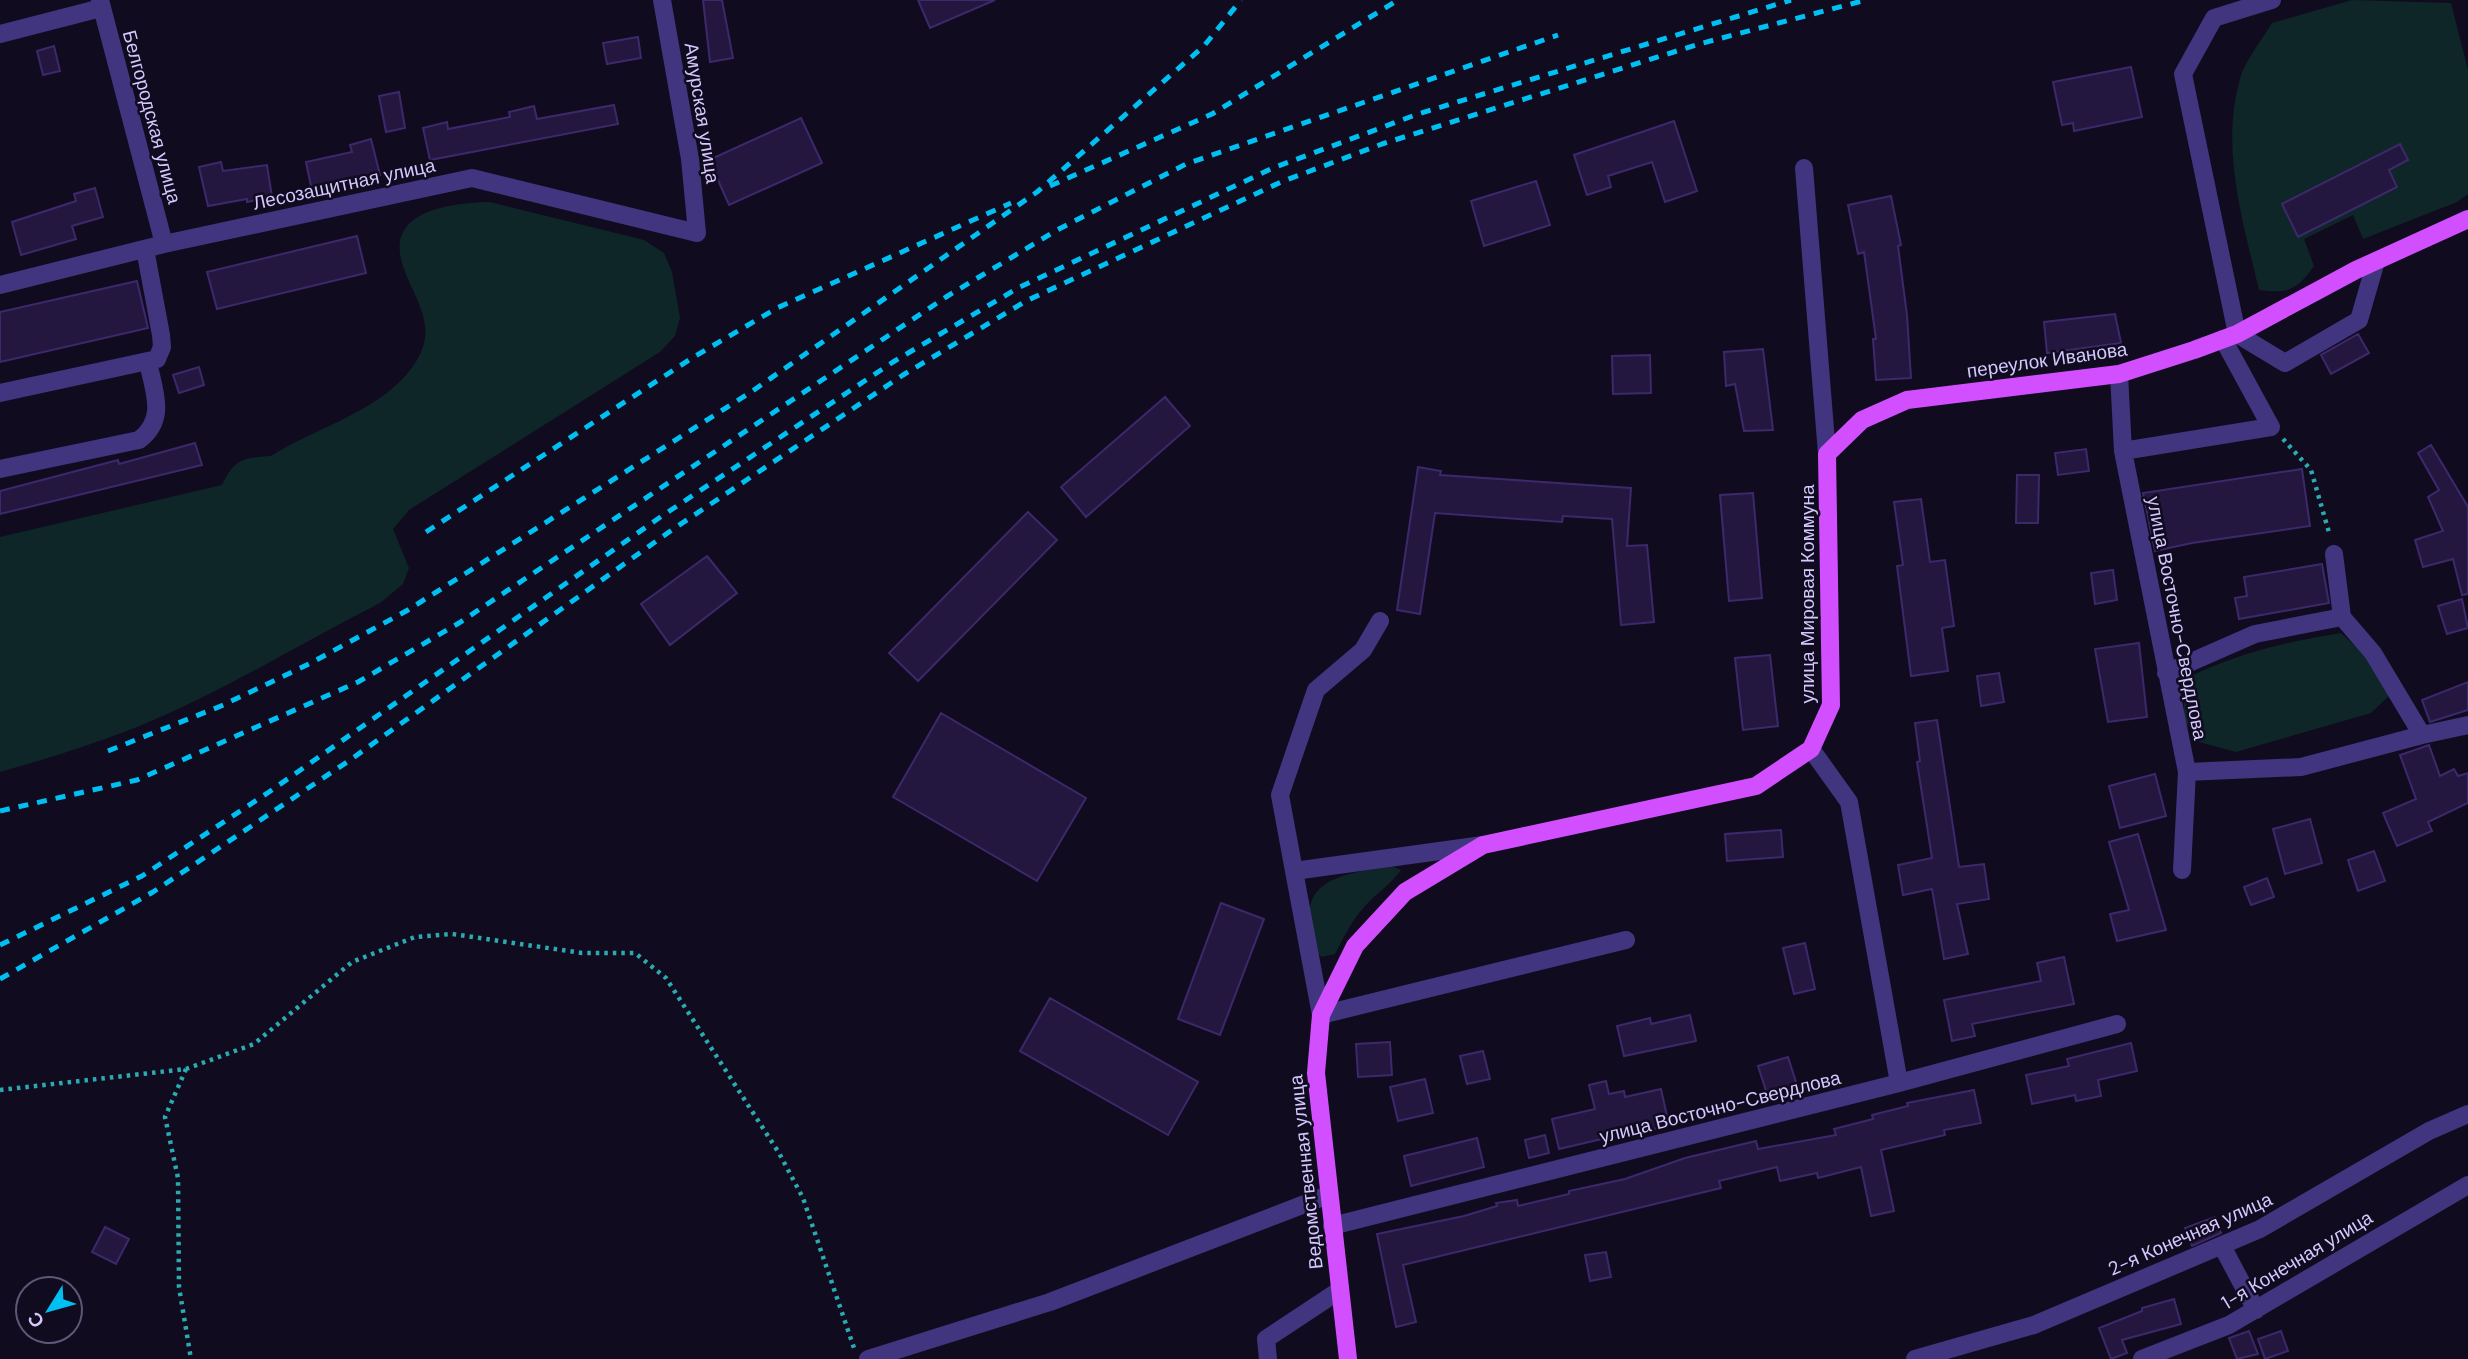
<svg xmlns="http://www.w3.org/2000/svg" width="2468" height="1359" font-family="'DM Sans',sans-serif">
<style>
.green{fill:#0e2628}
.building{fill:#24173f;stroke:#3d286c;stroke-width:2}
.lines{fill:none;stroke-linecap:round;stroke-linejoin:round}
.path{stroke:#2aabb1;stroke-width:4.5;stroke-dasharray:3.5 5;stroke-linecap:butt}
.minor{stroke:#40357e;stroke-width:18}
.major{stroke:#d14fff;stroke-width:18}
.rail{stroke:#00c0f3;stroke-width:5;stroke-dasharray:10 9;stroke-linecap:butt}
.labels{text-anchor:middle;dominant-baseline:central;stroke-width:5;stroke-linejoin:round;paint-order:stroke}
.street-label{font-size:19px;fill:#d4c8ff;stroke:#100b1e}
</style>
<rect width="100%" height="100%" fill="#100b1e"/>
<path class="green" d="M 2352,0 L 2451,3 L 2468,70 L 2468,194 L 2457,202 L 2363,239 L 2353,215 L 2304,239 L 2314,266 C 2297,290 2288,294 2259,290 C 2243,222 2220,149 2240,79 C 2245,60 2262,40 2272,23 Z
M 490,202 L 644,240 L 664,253 L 672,272 L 680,318 L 675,336 L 660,352 L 409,510 L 393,529 L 409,568 L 403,584 L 380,603 C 299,644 221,693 137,727 C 92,745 46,759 0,772 L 0,537 L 222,485 C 235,458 243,458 271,456 C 318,426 387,410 417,360 C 440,322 409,293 401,259 C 389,208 457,203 490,202 Z
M 2341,633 L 2378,666 L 2390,695 L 2371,713 L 2236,752 L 2199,742 L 2184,720 L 2184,680 C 2233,654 2286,642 2341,633 Z
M 1392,866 L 1401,870 C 1391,884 1377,893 1365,906 C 1352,920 1344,937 1335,954 L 1322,957 L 1315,951 C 1313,938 1310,924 1310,911 C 1311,874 1365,871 1392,866 Z"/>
<path class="building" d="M 703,0 L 722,0 L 733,58 L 710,62 Z
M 918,0 L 995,0 L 930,28 Z
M 638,37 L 641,58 L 607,64 L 603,43 Z
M 54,46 L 60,71 L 43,75 L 37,51 Z
M 2131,67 L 2142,117 L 2074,131 L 2073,123 L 2062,125 L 2053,82 Z
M 399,92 L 405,128 L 386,132 L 379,96 Z
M 614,105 L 618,124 L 430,160 L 423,128 L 447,122 L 448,129 L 510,117 L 509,112 L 534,106 L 537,119 Z
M 801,118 L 822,163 L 729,205 L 709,160 Z
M 1674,121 L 1697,191 L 1665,202 L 1652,162 L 1608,176 L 1611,187 L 1587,195 L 1574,155 Z
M 371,139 L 380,175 L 312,191 L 306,162 L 352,152 L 350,145 Z
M 2400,144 L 2408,160 L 2389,170 L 2397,187 L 2298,237 L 2282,204 Z
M 221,162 L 223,171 L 267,165 L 272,197 L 247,202 L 247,199 L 208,206 L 199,167 Z
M 1536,181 L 1550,225 L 1484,246 L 1471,201 Z
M 95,188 L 103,217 L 72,226 L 76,239 L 21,255 L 12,222 L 76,201 L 74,194 Z
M 1891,196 L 1901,245 L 1898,246 L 1907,315 L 1911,378 L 1876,380 L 1873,339 L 1876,339 L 1864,252 L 1858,254 L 1848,205 Z
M 357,236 L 366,273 L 217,309 L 207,272 Z
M 137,281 L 148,328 L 0,362 L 0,312 Z
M 2115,314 L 2121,343 L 2047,353 L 2044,322 Z
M 2358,334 L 2369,353 L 2331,374 L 2321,355 Z
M 1763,349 L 1773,430 L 1744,431 L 1735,384 L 1726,386 L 1724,352 Z
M 1650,355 L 1651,393 L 1613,394 L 1612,356 Z
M 199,367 L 204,385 L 179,393 L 173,375 Z
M 1165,397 L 1190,426 L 1086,517 L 1061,487 Z
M 195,443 L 202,465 L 0,514 L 0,491 L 118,460 L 119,464 Z
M 2431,445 L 2468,507 L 2468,594 L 2462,595 L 2453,559 L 2423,567 L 2415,540 L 2443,531 L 2428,497 L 2439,490 L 2418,453 Z
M 2086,449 L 2089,471 L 2058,475 L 2055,453 Z
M 1418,467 L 1441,471 L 1440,475 L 1631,488 L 1627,546 L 1647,545 L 1654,622 L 1621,625 L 1612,519 L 1563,516 L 1562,522 L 1435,513 L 1420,614 L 1397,610 Z
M 2302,469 L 2310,526 L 2192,543 L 2155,551 L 2143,493 Z
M 2017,475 L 2039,475 L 2038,523 L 2016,523 Z
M 1753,493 L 1762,598 L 1729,601 L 1720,495 Z
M 1921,499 L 1930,562 L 1945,560 L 1954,626 L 1942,628 L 1948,671 L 1911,676 L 1897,566 L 1903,565 L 1894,502 Z
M 1028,512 L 1057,540 L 918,681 L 889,653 Z
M 707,556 L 737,593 L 670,645 L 641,604 Z
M 2322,564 L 2329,603 L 2239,619 L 2235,598 L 2247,596 L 2244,577 Z
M 2113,570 L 2117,600 L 2095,604 L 2091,573 Z
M 2462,599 L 2468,628 L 2447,634 L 2438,606 Z
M 2139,643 L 2147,717 L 2108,722 L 2095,649 Z
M 1770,655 L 1778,726 L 1743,730 L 1735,658 Z
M 1999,673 L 2004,702 L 1981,706 L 1977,676 Z
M 2468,682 L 2468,710 L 2430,722 L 2422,700 Z
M 941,713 L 1086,798 L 1037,881 L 893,797 Z
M 1937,720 L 1959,867 L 1984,864 L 1989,899 L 1957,904 L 1968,954 L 1944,959 L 1932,889 L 1903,895 L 1898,865 L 1932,858 L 1917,762 L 1920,761 L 1915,723 Z
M 2429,745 L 2440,776 L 2454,769 L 2458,776 L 2468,773 L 2468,803 L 2428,822 L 2432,831 L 2397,846 L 2383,813 L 2416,799 L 2400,755 Z
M 2155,774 L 2166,816 L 2120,828 L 2109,786 Z
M 2310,819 L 2322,863 L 2285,874 L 2273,829 Z
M 1781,830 L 1783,857 L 1727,861 L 1725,834 Z
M 2138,834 L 2166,930 L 2117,941 L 2110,914 L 2129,910 L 2109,842 Z
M 2374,851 L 2385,881 L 2358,891 L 2348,860 Z
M 2267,878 L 2274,897 L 2251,905 L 2244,887 Z
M 1221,903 L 1264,919 L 1220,1035 L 1178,1019 Z
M 1805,943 L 1815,989 L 1794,994 L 1783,948 Z
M 2064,957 L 2074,1004 L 1972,1024 L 1975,1036 L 1952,1041 L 1944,1000 L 2041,981 L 2037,963 Z
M 1050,998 L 1198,1082 L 1168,1135 L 1020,1051 Z
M 1690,1015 L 1696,1041 L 1624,1056 L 1617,1026 L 1650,1018 L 1651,1024 Z
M 1390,1042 L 1392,1075 L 1358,1077 L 1356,1044 Z
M 2131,1043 L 2137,1071 L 2098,1080 L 2101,1096 L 2076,1101 L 2075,1095 L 2032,1104 L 2026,1075 L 2069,1066 L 2067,1059 Z
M 1483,1051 L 1490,1079 L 1467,1084 L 1460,1056 Z
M 1788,1057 L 1797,1085 L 1767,1094 L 1758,1066 Z
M 1425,1079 L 1433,1113 L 1398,1121 L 1390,1087 Z
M 1606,1081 L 1609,1094 L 1624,1091 L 1625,1097 L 1661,1089 L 1669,1125 L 1603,1142 L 1602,1139 L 1559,1149 L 1552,1119 L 1595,1109 L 1589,1085 Z
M 1974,1090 L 1981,1123 L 1944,1130 L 1945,1135 L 1881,1150 L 1894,1211 L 1871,1216 L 1861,1167 L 1818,1178 L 1817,1173 L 1780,1181 L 1777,1167 L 1719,1181 L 1721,1188 L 1403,1265 L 1416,1322 L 1396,1327 L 1377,1234 L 1464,1216 L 1497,1206 L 1496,1203 L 1517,1200 L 1518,1206 L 1569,1194 L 1569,1191 L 1625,1179 L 1685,1158 L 1756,1141 L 1758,1149 L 1836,1135 L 1834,1129 L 1873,1119 L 1872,1115 L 1908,1106 L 1907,1103 Z
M 1545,1135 L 1549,1153 L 1529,1158 L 1525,1140 Z
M 1477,1138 L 1484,1167 L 1411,1186 L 1404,1156 Z
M 2215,1217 L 2221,1233 L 2192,1246 L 2185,1228 Z
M 105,1227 L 129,1239 L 116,1264 L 92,1252 Z
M 1606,1252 L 1611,1277 L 1590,1281 L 1585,1255 Z
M 2174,1299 L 2181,1324 L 2122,1340 L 2127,1353 L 2111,1359 L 2099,1328 L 2142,1311 L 2142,1308 Z
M 2249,1331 L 2258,1354 L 2237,1359 L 2229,1338 Z
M 2281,1331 L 2288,1351 L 2265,1359 L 2258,1339 Z"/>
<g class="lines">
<path class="path" d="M 2283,439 L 2311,470 L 2330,536
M 186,1069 L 165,1117 L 178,1178 L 179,1287 L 191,1359
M 0,1090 L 186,1069 L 254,1044 L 352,962 L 415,937 L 452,934 L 582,953 L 635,953 L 666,978 L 779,1153 L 803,1198 L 854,1348"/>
<path class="minor" d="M 100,0 L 164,244
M 2272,0 L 2214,18 L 2183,74 L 2237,334 L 2285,363 L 2359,320 L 2376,261
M 0,34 L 101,8
M 1804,168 L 1827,454
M 0,285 L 164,244 L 472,178 L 697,233 L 690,159 L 662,0
M 2119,374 L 2123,451 L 2187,772 L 2182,870
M 0,393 L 157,359 L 162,347 L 161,335 L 145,249
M 2123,451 L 2271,427 L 2223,339
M 0,469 L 139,440 C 167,419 154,392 148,362
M 2334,554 L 2342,617
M 1380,621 L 1363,650 L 1316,690 L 1280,795 L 1294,871 L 1483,845
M 2166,673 L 2255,634 L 2342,617 L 2373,653 L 2422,735 L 2301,767 L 2187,772
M 2422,735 L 2468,725
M 1811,749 L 1849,802 L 1899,1083
M 1294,871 L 1321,1015 L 1626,940
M 1332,1226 L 1899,1083 L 2117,1024
M 2222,1246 L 2256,1310
M 868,1359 L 1050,1302 L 1328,1195
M 1268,1359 L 1266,1339 L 1340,1290
M 1915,1359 L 2034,1325 L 2260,1229 L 2429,1131 L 2468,1114
M 2142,1359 L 2229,1325 L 2468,1185"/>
<path class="major" d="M 1348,1359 L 1316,1073 L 1321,1015 L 1355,946 L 1405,892 L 1483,845 L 1756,786 L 1811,749 L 1831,705 L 1827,454 L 1862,420 L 1907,400 L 2119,374 L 2194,350 L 2237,334 L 2356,270 L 2468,219"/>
<path class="rail" d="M 1050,186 L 1212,114 L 1398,0
M 426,532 L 692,358 L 777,308 L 1011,203
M 108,751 L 221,706 L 309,664 L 408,610 L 751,392 L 1037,192 L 1204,46 L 1241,0
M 0,811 L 137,780 L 358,682 L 459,623 L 946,297 L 1057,230 L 1186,164 L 1558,35
M 0,945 L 142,876 L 269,792 L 659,518 L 893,362 L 1018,288 L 1273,168 L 1418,114 L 1791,0
M 0,979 L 153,892 L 350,760 L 669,532 L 903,375 L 1026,301 L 1281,182 L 1382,144 L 1699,44 L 1866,0"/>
</g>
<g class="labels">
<g class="street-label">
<text transform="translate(702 113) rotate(81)">Амурская улица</text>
<text transform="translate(152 117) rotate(75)">Белгородская улица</text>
<text transform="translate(344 184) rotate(-12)">Лесозащитная улица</text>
<text transform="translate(2047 360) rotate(-8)">переулок Иванова</text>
<text transform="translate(1807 594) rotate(-90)">улица Мировая Коммуна</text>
<text transform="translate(2177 618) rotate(79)">улица Восточно-Свердлова</text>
<text transform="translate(1720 1107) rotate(-14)">улица Восточно-Свердлова</text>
<text transform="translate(1306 1172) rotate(-96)">Ведомственная улица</text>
<text transform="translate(2190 1234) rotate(-24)">2-я Конечная улица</text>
<text transform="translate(2297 1260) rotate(-31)">1-я Конечная улица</text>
</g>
</g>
<g transform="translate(49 1310) rotate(233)"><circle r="33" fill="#100b1e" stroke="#5e5778" stroke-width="2"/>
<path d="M0-5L12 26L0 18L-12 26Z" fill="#00c0f3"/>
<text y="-10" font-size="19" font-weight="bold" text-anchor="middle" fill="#d4c8ff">С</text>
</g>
</svg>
